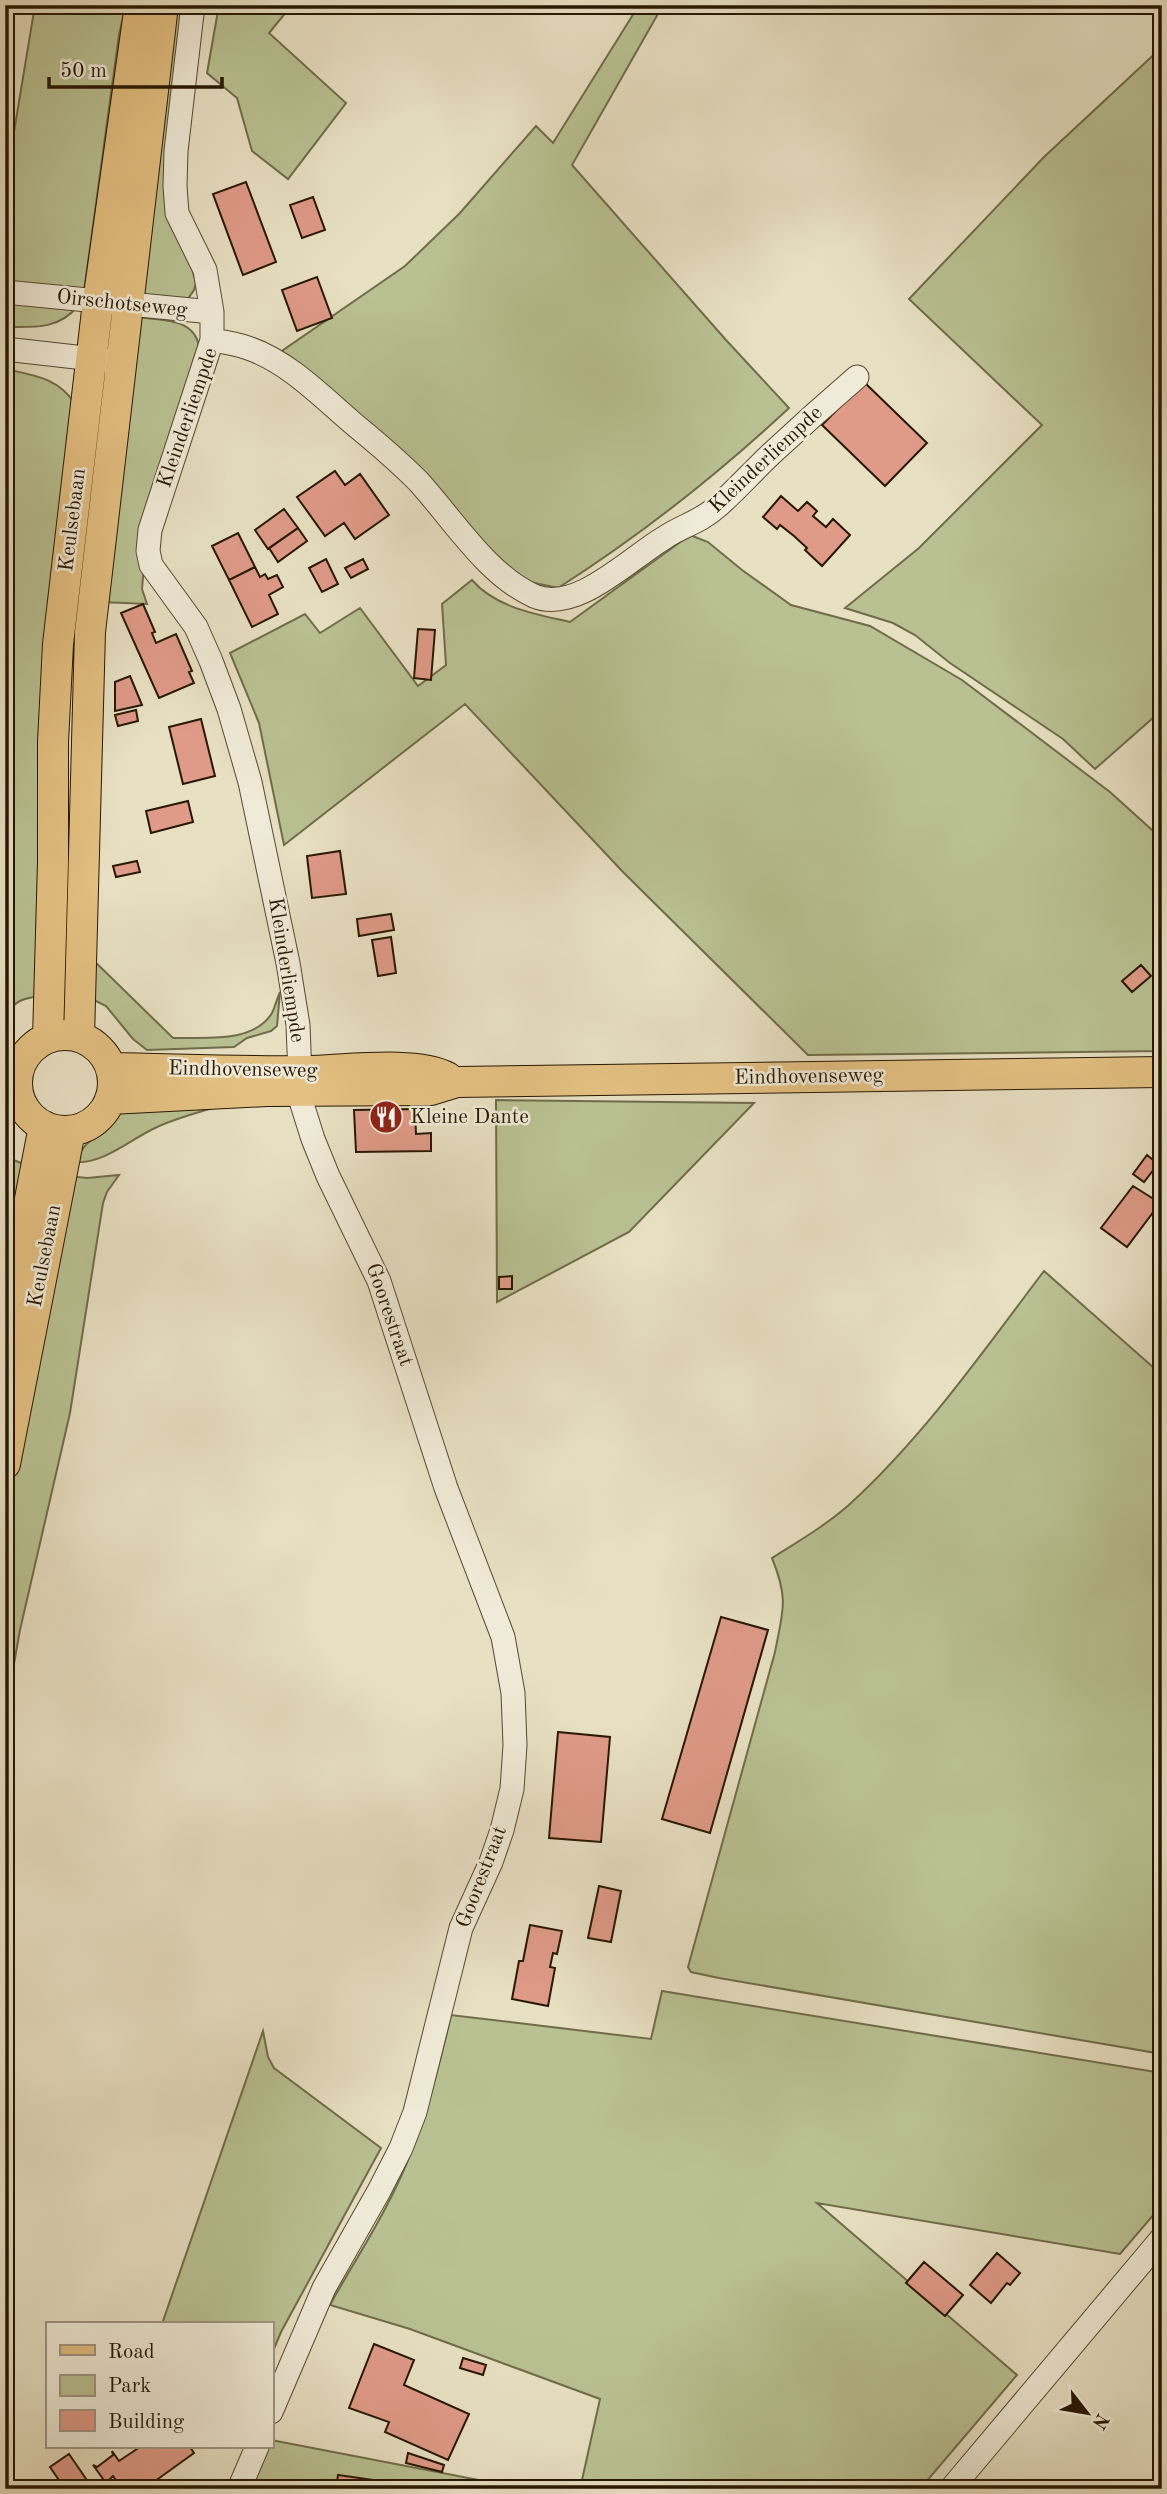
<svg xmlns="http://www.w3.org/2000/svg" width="1167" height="2494" font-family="'Old Standard TT',serif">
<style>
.green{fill:#b9c192;stroke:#706c4a;stroke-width:2}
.building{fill:#df9a88;stroke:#271702;stroke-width:2}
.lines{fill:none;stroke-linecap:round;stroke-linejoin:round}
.minor-casing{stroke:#574932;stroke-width:25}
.major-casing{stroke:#271702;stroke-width:32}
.minor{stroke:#f0ebd8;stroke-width:23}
.major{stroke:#e4c082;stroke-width:30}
.labels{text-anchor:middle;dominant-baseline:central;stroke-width:5;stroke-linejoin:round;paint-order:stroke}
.street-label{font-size:21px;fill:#271702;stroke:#f0ebd8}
.poi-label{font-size:21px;fill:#271702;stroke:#f0ebd8;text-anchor:start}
</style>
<rect width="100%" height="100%" fill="#e8e0c3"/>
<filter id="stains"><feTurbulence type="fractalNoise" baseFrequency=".00286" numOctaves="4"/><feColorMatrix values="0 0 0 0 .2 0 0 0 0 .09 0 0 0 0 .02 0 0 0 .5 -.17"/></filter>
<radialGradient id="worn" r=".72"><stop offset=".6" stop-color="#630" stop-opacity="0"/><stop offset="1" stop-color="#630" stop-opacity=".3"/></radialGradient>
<path class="green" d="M 35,5 L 126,5 L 119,35 L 84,292 L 5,284 L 5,153 L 13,138 Z
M 171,5 L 185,5 L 165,167 L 196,283 L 194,290 L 187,300 L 136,301 Z
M 219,5 L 292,5 L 269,33 L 346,103 L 288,179 L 252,151 L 237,98 L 207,73 Z
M 639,5 L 663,5 L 572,165 L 726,340 L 789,408 C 717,475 641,535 558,588 L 530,582 L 497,563 L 279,353 L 405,266 L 460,213 L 536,126 L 553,143 Z
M 1162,47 L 1162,710 L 1095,769 L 1063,739 L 950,663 L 915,635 L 893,623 L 845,608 L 919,548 L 1042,425 L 909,299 L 1044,157 Z
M 5,300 L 77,307 C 58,330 32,327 5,327 Z
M 135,317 C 158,320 195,317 199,347 L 148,519 L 142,589 L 147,604 L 101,602 Z
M 5,369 C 33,375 59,378 75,404 L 41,996 C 23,998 12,1001 5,1019 Z
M 690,535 L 708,542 L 742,570 L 791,605 L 870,626 L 962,680 L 1110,792 L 1162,839 L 1162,1051 L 808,1055 L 623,872 L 465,704 L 284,845 L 259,723 L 230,653 L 305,614 L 320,633 L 360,608 L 418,686 L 446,665 L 442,604 L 472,580 C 496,608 536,614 570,622 Z
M 85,952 L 173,1038 C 204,1037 253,1044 272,1013 C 275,1007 277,999 280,992 L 277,1026 L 271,1031 L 247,1038 L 234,1047 L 147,1050 L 133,1039 L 106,1006 L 94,1000 Z
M 496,1100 L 754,1103 L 629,1232 L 497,1302 Z
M 123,1103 L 223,1105 C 200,1112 176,1118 155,1128 C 131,1139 102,1165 74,1162 C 87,1136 110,1130 123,1103 Z
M 5,1157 L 24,1164 L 5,1307 Z
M 119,1175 L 107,1192 L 103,1203 L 70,1413 L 20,1630 L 5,1714 L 5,1492 L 69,1176 L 87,1178 Z
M 1044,1271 L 1154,1368 L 1162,1361 L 1162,2054 L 719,1978 L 691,1972 L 688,1967 L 775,1652 C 783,1610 789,1600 772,1558 C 799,1541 828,1524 851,1503 C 925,1435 984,1350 1044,1271 Z
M 662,1991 L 1162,2073 L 1162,2205 L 1120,2254 L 817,2203 L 1017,2375 L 920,2489 L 580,2489 L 600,2399 L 410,2329 L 330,2305 C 348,2272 369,2240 386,2207 C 418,2148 436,2080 451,2015 L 651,2039 Z
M 263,2031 L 268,2057 L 274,2068 L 381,2148 L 281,2332 L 271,2356 L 271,2324 L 162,2324 Z
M 271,2440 L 526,2489 L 252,2489 L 268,2447 L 271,2447 Z"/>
<path class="building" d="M 246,182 L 276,262 L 243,275 L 213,194 Z
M 313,197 L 325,230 L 302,238 L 290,205 Z
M 317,277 L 332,318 L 297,331 L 282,290 Z
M 864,382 L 927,443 L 885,486 L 822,425 Z
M 335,471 L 345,485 L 360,474 L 389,515 L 355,539 L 344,523 L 325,536 L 297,497 Z
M 781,496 L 798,511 L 807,502 L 817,511 L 813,516 L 826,527 L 833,519 L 850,535 L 822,566 L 805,550 L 807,548 L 794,536 L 780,525 L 777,529 L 763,517 Z
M 284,509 L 298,528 L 268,549 L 255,530 Z
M 298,528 L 307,541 L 278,562 L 269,548 Z
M 238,533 L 255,567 L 229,580 L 212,546 Z
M 326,559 L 338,584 L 322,592 L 309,568 Z
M 363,559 L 368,569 L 351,578 L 345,568 Z
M 255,567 L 260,577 L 265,574 L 268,579 L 277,575 L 283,587 L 269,595 L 278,614 L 252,627 L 229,580 Z
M 143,604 L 155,632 L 152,633 L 156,643 L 176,634 L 192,671 L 189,672 L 194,683 L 159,698 L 121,613 Z
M 418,629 L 435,630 L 431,680 L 414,678 Z
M 130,676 L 142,705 L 115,711 L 115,682 Z
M 136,710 L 138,721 L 118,726 L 115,715 Z
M 201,719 L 215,776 L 183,784 L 169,727 Z
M 188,801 L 193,822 L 151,833 L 146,811 Z
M 340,851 L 346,894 L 312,898 L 307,856 Z
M 137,861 L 140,872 L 116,877 L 113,866 Z
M 391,914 L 394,930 L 359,936 L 357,919 Z
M 391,937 L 396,973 L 378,976 L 372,940 Z
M 1141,965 L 1151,976 L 1132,992 L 1122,981 Z
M 415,1109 L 416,1134 L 431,1133 L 431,1151 L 356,1152 L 354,1110 Z
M 1147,1155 L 1158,1164 L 1144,1182 L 1133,1174 Z
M 1133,1186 L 1160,1203 L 1127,1247 L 1101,1228 Z
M 512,1276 L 512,1289 L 499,1289 L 499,1277 Z
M 721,1617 L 768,1630 L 710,1833 L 662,1819 Z
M 558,1732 L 610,1737 L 601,1842 L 549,1838 Z
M 599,1886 L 621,1891 L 611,1942 L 588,1938 Z
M 530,1925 L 562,1931 L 557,1954 L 553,1953 L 550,1967 L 555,1968 L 548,2006 L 512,1999 L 519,1961 L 523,1961 Z
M 997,2253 L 1020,2273 L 1010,2285 L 1007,2283 L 991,2303 L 970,2285 Z
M 924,2262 L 963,2295 L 945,2316 L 906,2283 Z
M 374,2344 L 414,2360 L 404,2385 L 469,2414 L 448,2460 L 385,2432 L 389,2422 L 349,2408 Z
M 463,2358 L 486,2365 L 483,2375 L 460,2368 Z
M 140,2447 L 190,2447 L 194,2453 L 144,2489 L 122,2489 L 113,2476 L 106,2483 L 93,2465 L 97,2467 L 113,2455 L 112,2451 L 119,2461 Z
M 408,2453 L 444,2465 L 442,2472 L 406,2463 Z
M 69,2454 L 93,2489 L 65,2489 L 50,2467 Z
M 338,2475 L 374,2480 L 373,2489 L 336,2489 Z"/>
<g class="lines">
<defs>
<path id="minor" d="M 193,5 L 176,151 L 175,186 L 177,213 L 205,270 L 212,312 L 212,340 L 150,530 L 148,551 L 151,565 L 196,627 L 211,661 L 229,709 L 250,782 L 288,963 L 298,1025 L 301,1101 L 313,1139 L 328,1176 L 379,1281 L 446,1488 L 503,1637 L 513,1693 L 515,1745 L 512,1789 L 502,1830 L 491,1862 L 461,1928 L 415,2112 L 401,2148 L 379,2191 L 324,2288 L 271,2412
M 5,292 L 212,312
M 212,340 C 224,342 237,344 248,348 C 289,362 322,397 355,425 C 377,443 398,461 418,481 C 452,518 487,575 534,596 C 576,614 630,558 664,538 C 683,525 699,523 718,506 C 736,490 753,471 771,454 C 799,428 828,402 857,377
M 5,349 L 120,362
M 5,1091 L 17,1091
M 239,2489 L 257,2447
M 951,2489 L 1162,2238"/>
<path id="major" d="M17 1083a48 48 0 1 1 96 0a48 48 0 1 1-96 0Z
M 79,1037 L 90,632 L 163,5
M 48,1038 L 53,862 L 53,742 L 58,644 L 98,302 L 140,5
M 111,1068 C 175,1069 240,1072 304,1071 C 342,1071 414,1060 447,1077
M 110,1099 L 267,1091 L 431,1090 L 457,1082 L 1162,1072
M 5,1329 L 44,1126
M 5,1464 L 70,1131"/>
</defs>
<use href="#minor" class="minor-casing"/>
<use href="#major" class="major-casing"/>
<use href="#minor" class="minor"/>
<use href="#major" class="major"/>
</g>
<defs>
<symbol id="restaurant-disc" viewBox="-11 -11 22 22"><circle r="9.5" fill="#8f2418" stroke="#f0ebd8"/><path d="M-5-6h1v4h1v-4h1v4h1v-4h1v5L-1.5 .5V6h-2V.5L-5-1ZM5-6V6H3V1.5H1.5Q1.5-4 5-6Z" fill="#fff"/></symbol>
</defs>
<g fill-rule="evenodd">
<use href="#restaurant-disc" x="367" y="1098" width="38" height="38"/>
</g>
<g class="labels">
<g class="street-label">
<text transform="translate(122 304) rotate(6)">Oirschotseweg</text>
<text transform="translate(188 418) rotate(-71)">Kleinderliempde</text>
<text transform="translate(766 460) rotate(-43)">Kleinderliempde</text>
<text transform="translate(73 520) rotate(-83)">Keulsebaan</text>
<text transform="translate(286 970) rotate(81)">Kleinderliempde</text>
<text transform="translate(243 1070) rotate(1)">Eindhovenseweg</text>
<text transform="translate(809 1077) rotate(-1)">Eindhovenseweg</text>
<text transform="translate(45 1256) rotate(-79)">Keulsebaan</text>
<text transform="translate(389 1315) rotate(71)">Goorestraat</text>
<text transform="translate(482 1877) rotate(-69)">Goorestraat</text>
</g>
<g class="poi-label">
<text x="410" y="1117">Kleine Dante</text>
</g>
</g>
<rect width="1167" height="2494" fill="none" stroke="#e8e0c3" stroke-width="28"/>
<rect x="7" y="7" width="1153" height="2480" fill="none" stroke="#271702" stroke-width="3.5"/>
<rect x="14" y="14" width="1139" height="2466" fill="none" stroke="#271702" stroke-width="2"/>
<rect x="46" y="2322" width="228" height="126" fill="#f0ebd8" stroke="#a09682" stroke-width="2"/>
<rect x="60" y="2345" width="35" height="10" fill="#e4c082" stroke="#a09682" stroke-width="2"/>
<text x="108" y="2358" font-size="21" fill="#271702">Road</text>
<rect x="60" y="2375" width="35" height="21" fill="#b9c192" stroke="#a09682" stroke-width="2"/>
<text x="108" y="2392" font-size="21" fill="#271702">Park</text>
<rect x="60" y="2410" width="35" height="21" fill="#df9a88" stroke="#a09682" stroke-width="2"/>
<text x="108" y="2428" font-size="21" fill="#271702">Building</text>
<g transform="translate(1087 2413) rotate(121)" stroke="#f0ebd8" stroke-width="5" paint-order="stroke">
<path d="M0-5L12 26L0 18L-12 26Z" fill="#271702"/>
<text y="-10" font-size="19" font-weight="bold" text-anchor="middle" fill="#271702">N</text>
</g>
<path d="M49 77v10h173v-10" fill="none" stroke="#271702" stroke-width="3.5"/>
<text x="60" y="77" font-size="21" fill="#271702" stroke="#f0ebd8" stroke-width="5" paint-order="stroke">50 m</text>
<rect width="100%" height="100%" filter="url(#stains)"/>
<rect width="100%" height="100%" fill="url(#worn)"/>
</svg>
